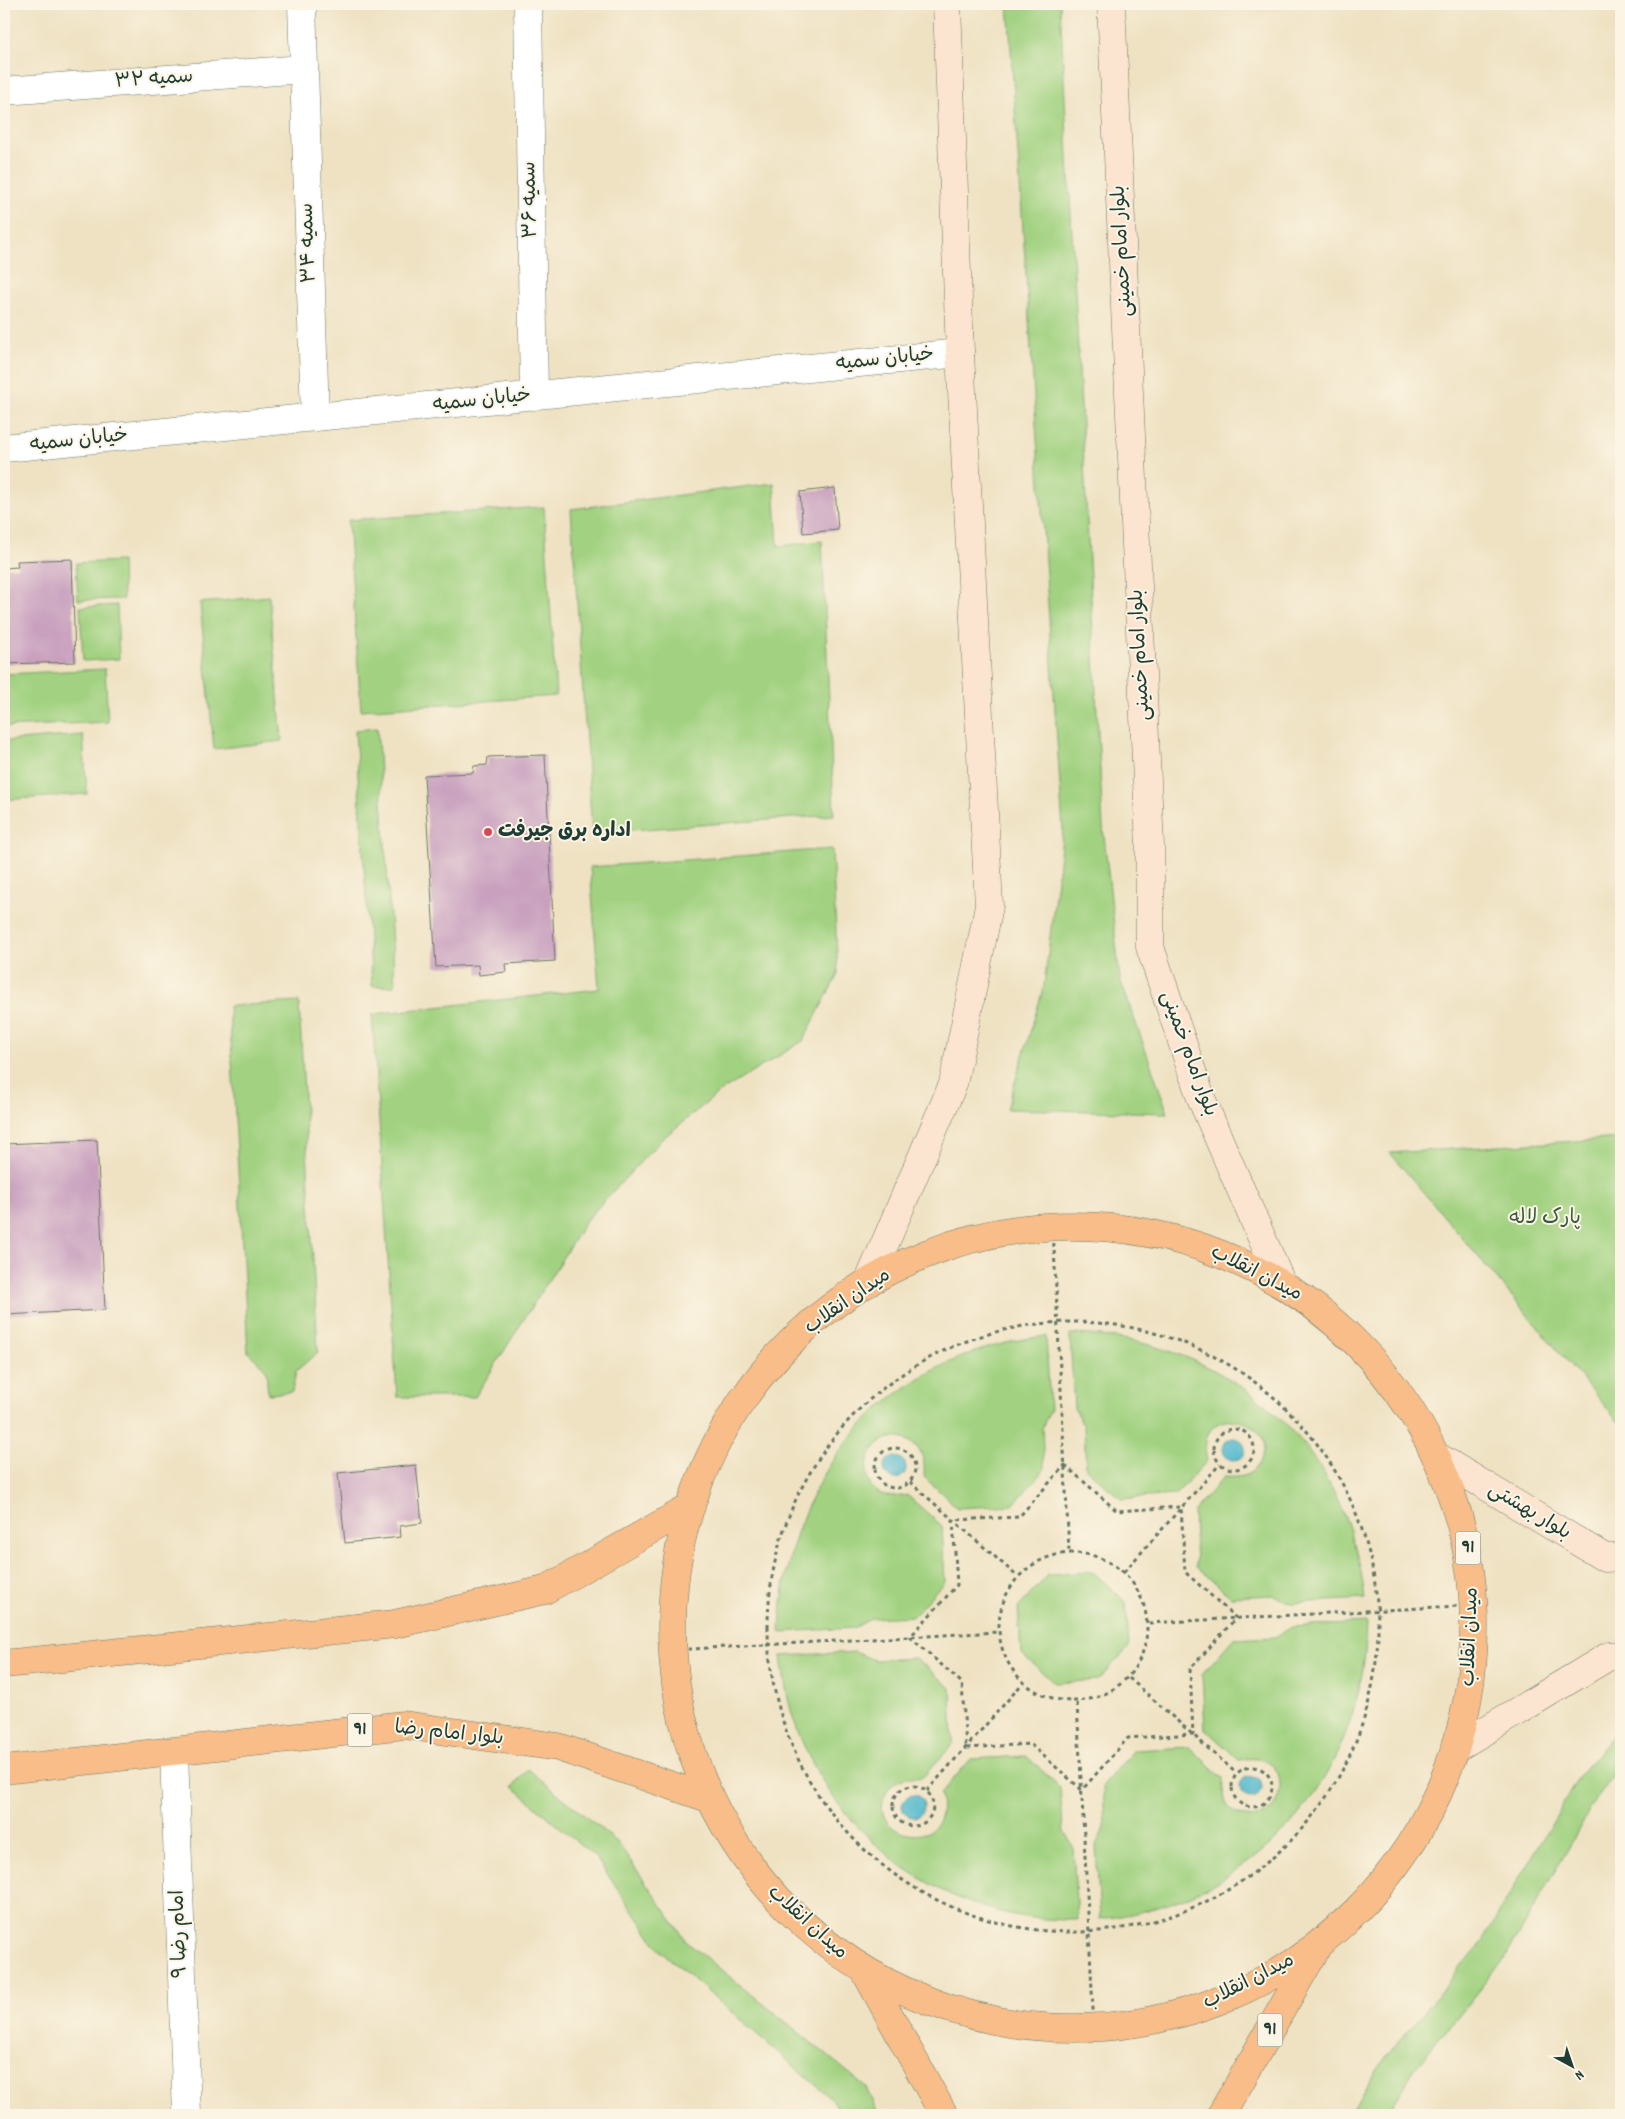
<svg xmlns="http://www.w3.org/2000/svg" width="1625" height="2119" font-family="Dekko,'Playpen Sans Arabic',sans-serif">
<style>
.green{fill:#a2d281;stroke:#60885a}
.water{fill:#4eb7cc;stroke:#367a80}
.building{fill:#c9a1bf}
.lines{fill:none;stroke-linecap:round;stroke-linejoin:round}
.minor-casing{stroke:#687766;stroke-width:29}
.secondary-casing{stroke:#687766;stroke-width:29}
.primary-casing{stroke:#687766;stroke-width:29}
.path{stroke:#687766;stroke-width:3;stroke-dasharray:4 4;stroke-linecap:butt}
.minor{stroke:#fff;stroke-width:28}
.secondary{stroke:#fce5d0;stroke-width:28}
.primary{stroke:#f8bd89;stroke-width:28}
.poi-dot{fill:#d1495b;stroke:#fcf5e5;stroke-width:2}
.labels{text-anchor:middle;dominant-baseline:central;stroke-width:4;stroke-linejoin:round;paint-order:stroke}
.shield{fill:#fcf5e5;stroke:#617469;stroke-width:1}
.shield-label{font-size:19px;font-weight:bold;fill:#1f3d34}
.street-label{font-size:20px;fill:#1f3d34;stroke:#fcf5e5}
.poi-label{font-size:20px;font-weight:bold;fill:#1f3d34;stroke:#fcf5e5;text-anchor:start}
.park-label{font-size:20px;fill:#395b43;stroke:#fcf5e5}
</style>
<rect width="100%" height="100%" fill="#fcf5e5"/>
<filter id="ink" filterUnits="userSpaceOnUse"><feTurbulence type="fractalNoise" baseFrequency=".02" numOctaves="2"/><feDisplacementMap in="SourceGraphic" scale="10" xChannelSelector="R" yChannelSelector="G"/><feConvolveMatrix kernelMatrix="1 2 1 2 8 2 1 2 1" color-interpolation-filters="sRGB"/></filter>
<filter id="wash" filterUnits="userSpaceOnUse"><feTurbulence type="fractalNoise" baseFrequency=".0096" numOctaves="4" result="noise"/><feDisplacementMap in="SourceGraphic" scale="20" xChannelSelector="R" yChannelSelector="G"/><feGaussianBlur stdDeviation="1.12" result="paint"/><feColorMatrix in="noise" values="0 0 0 0 0 0 0 0 0 0 0 0 0 0 0 0 0 1.4 0 .05"/><feComposite in="paint" operator="in"/></filter>
<g filter="url(#wash)">
<rect width="100%" height="100%" fill="#efe2c3"/>
<path class="green" d="M 1008,4 L 1060,4 L 1103,827 L 1120,979 L 1168,1113 L 1007,1109 L 1044,986 L 1063,830 Z
M 774,483 L 778,546 L 822,541 L 834,815 L 592,833 L 571,509 Z
M 544,507 L 556,696 L 361,710 L 348,520 Z
M 122,561 L 123,599 L 78,600 L 76,563 Z
M 269,596 L 282,741 L 214,749 L 200,603 Z
M 117,605 L 119,659 L 83,661 L 80,607 Z
M 105,669 L 108,722 L 4,727 L 4,674 Z
M 377,728 L 395,986 L 372,986 L 355,730 Z
M 83,735 L 87,794 L 4,800 L 4,741 Z
M 832,849 L 838,974 L 803,1041 L 720,1092 L 662,1139 L 587,1219 L 475,1397 L 397,1397 L 372,1014 L 599,989 L 590,867 Z
M 299,1002 L 318,1352 L 296,1371 L 292,1392 L 268,1394 L 266,1370 L 248,1352 L 229,1006 Z
M 1621,1138 L 1621,1425 L 1390,1153 Z
M 1070,1334 C 1226,1337 1348,1442 1365,1599 L 1291,1603 L 1273,1595 L 1231,1597 L 1196,1567 L 1194,1511 L 1224,1477 C 1237,1478 1250,1477 1258,1465 C 1289,1419 1192,1395 1207,1461 L 1175,1495 L 1121,1499 L 1086,1468 L 1084,1426 L 1074,1408 Z
M 1046,1336 L 1050,1410 L 1042,1428 L 1044,1470 L 1013,1505 L 958,1508 L 924,1477 C 925,1465 924,1451 912,1443 C 866,1414 841,1509 907,1495 L 942,1526 L 945,1581 L 913,1616 L 872,1618 L 854,1628 L 780,1632 C 784,1475 888,1354 1046,1336 Z
M 1093,1572 L 1126,1602 L 1129,1647 L 1098,1680 L 1054,1683 L 1021,1653 L 1018,1608 L 1048,1575 Z
M 1367,1623 C 1363,1780 1258,1901 1100,1919 L 1096,1845 L 1105,1827 L 1103,1785 L 1134,1750 L 1189,1747 L 1223,1778 C 1222,1790 1223,1804 1235,1812 C 1281,1841 1306,1746 1239,1760 L 1205,1729 L 1202,1674 L 1233,1639 L 1275,1637 L 1292,1627 Z
M 855,1652 L 874,1660 L 916,1658 L 951,1688 L 953,1744 L 922,1778 C 909,1777 896,1778 888,1790 C 858,1836 955,1860 940,1794 L 971,1759 L 1026,1756 L 1060,1787 L 1063,1829 L 1073,1847 L 1077,1920 C 1053,1920 1029,1919 1005,1913 C 910,1892 829,1818 796,1726 C 788,1704 784,1680 781,1656 Z
M 1621,1725 L 1621,1767 L 1600,1792 L 1507,1955 L 1414,2070 L 1386,2115 L 1348,2115 L 1386,2057 L 1482,1942 L 1580,1775 Z
M 528,1769 L 618,1843 L 688,1943 L 865,2086 L 879,2115 L 841,2115 L 833,2100 L 662,1952 L 595,1857 L 513,1787 Z"/>
<path class="water" d="M1223 1449a11 11 0 1 1 22 0a11 11 0 1 1-22 0Z
M884 1468a11 11 0 1 1 22 0a11 11 0 1 1-22 0Z
M1240 1787a11 11 0 1 1 22 0a11 11 0 1 1-22 0Z
M902 1806a11 11 0 1 1 22 0a11 11 0 1 1-22 0Z"/>
<g id="blocks">
<path class="building" d="M 835,488 L 838,530 L 803,533 L 800,492 Z
M 72,559 L 75,662 L 4,664 L 4,568 L 18,567 L 17,561 Z
M 545,755 L 555,961 L 505,964 L 506,972 L 479,975 L 478,965 L 436,967 L 424,775 L 473,773 L 474,766 L 487,765 L 488,757 Z
M 97,1140 L 105,1310 L 4,1315 L 4,1144 Z
M 416,1465 L 422,1523 L 400,1526 L 401,1537 L 345,1543 L 338,1473 Z"/>
</g>
</g>
<g filter="url(#ink)">
<use href="#blocks" fill-opacity="0" stroke="#687766" stroke-width="1"/>
<g class="lines">
<defs>
<path id="minor" d="M 302,4 L 315,417
M 528,4 L 534,396
M 4,91 L 304,69
M 4,448 L 960,353
M 174,1752 L 187,2115"/>
<path id="secondary" d="M 1111,4 L 1150,846 L 1150,947 L 1201,1098 L 1281,1282
M 868,1283 L 953,1084 L 989,906 L 960,353 L 947,4
M 1438,1457 L 1605,1558 L 1621,1557
M 1456,1748 L 1609,1656 L 1621,1655"/>
<path id="primary" d="M672 1627a401 401 0 1 1 802 0a401 401 0 1 1-802 0Z
M 4,1664 L 395,1624 L 545,1590 L 691,1507
M 4,1770 L 404,1725 L 558,1747 L 708,1798
M 866,1973 L 944,2115
M 1221,2115 L 1315,1951"/>
</defs>
<use href="#minor" class="minor-casing"/>
<use href="#secondary" class="secondary-casing"/>
<use href="#primary" class="primary-casing"/>
<path class="path" d="M 1053,1227 L 1069,1552
M768 1627a305 305 0 1 1 610 0a305 305 0 1 1-610 0Z
M1214 1449a20 20 0 1 1 40 0a20 20 0 1 1-40 0Z
M875 1468a20 20 0 1 1 40 0a20 20 0 1 1-40 0Z
M 1065,1465 L 1117,1511 L 1181,1507 L 1185,1572 L 1236,1618 L 1190,1669 L 1193,1734 L 1128,1738 L 1082,1790 L 1030,1744 L 966,1748 L 962,1683 L 910,1637 L 957,1585 L 953,1520 L 1019,1517 Z
M 910,1482 L 1018,1577
M999 1627a74 74 0 1 1 148 0a74 74 0 1 1-148 0Z
M 1124,1572 L 1220,1464
M 1149,1623 L 1475,1605
M 672,1650 L 998,1632
M 1129,1678 L 1236,1773
M 1077,1703 L 1094,2028
M1232 1787a20 20 0 1 1 40 0a20 20 0 1 1-40 0Z
M893 1806a20 20 0 1 1 40 0a20 20 0 1 1-40 0Z
M 927,1791 L 1023,1683"/>
<use href="#minor" class="minor"/>
<use href="#secondary" class="secondary"/>
<use href="#primary" class="primary"/>
</g>
</g>
<circle class="poi-dot" cx="488" cy="832" r="5"/>
<g class="labels">
<g class="shield">
<rect x="1455.5" y="1531.5" width="25" height="33" rx="4"/>
<rect x="347.5" y="1713.5" width="25" height="33" rx="4"/>
<rect x="1257.5" y="2013.5" width="25" height="33" rx="4"/>
</g>
<g class="shield-label">
<text x="1468" y="1548">91</text>
<text x="360" y="1730">91</text>
<text x="1270" y="2030">91</text>
</g>
<g class="street-label">
<text transform="translate(154 80) rotate(-4)">سمیه ۳۲</text>
<text transform="translate(531 200) rotate(-91)">سمیه ۳۶</text>
<text transform="translate(309 243) rotate(-92)">سمیه ۳۴</text>
<text transform="translate(1123 251) rotate(-93)">بلوار امام خمینی</text>
<text transform="translate(885 360) rotate(-6)">خیابان سمیه</text>
<text transform="translate(482 401) rotate(-6)">خیابان سمیه</text>
<text transform="translate(79 441) rotate(-6)">خیابان سمیه</text>
<text transform="translate(1141 655) rotate(-93)">بلوار امام خمینی</text>
<text transform="translate(1188 1054) rotate(70)">بلوار امام خمینی</text>
<text transform="translate(1256 1274) rotate(27)">میدان انقلاب</text>
<text transform="translate(848 1302) rotate(-35)">میدان انقلاب</text>
<text transform="translate(1529 1512) rotate(31)">بلوار بهشتی</text>
<text transform="translate(1471 1637) rotate(-88)">میدان انقلاب</text>
<text transform="translate(449 1734) rotate(6)">بلوار امام رضا</text>
<text transform="translate(807 1923) rotate(42)">میدان انقلاب</text>
<text transform="translate(180 1934) rotate(-92)">امام رضا ۹</text>
<text transform="translate(1249 1982) rotate(-27)">میدان انقلاب</text>
</g>
<g class="poi-label">
<text x="498" y="832">اداره برق جیرفت</text>
</g>
<g class="park-label">
<text x="1545" y="1219">پارک لاله</text>
</g>
</g>
<rect width="1625" height="2119" fill="none" stroke="#fcf5e5" stroke-width="20"/>
<g transform="translate(1572 2066) rotate(140)" stroke="#fcf5e5" stroke-width="4" paint-order="stroke">
<path d="M0-4L9 19L0 12L-9 19Z" fill="#1f3d34"/>
<text y="-8" font-size="14" font-weight="bold" text-anchor="middle" fill="#1f3d34">N</text>
</g>
</svg>
